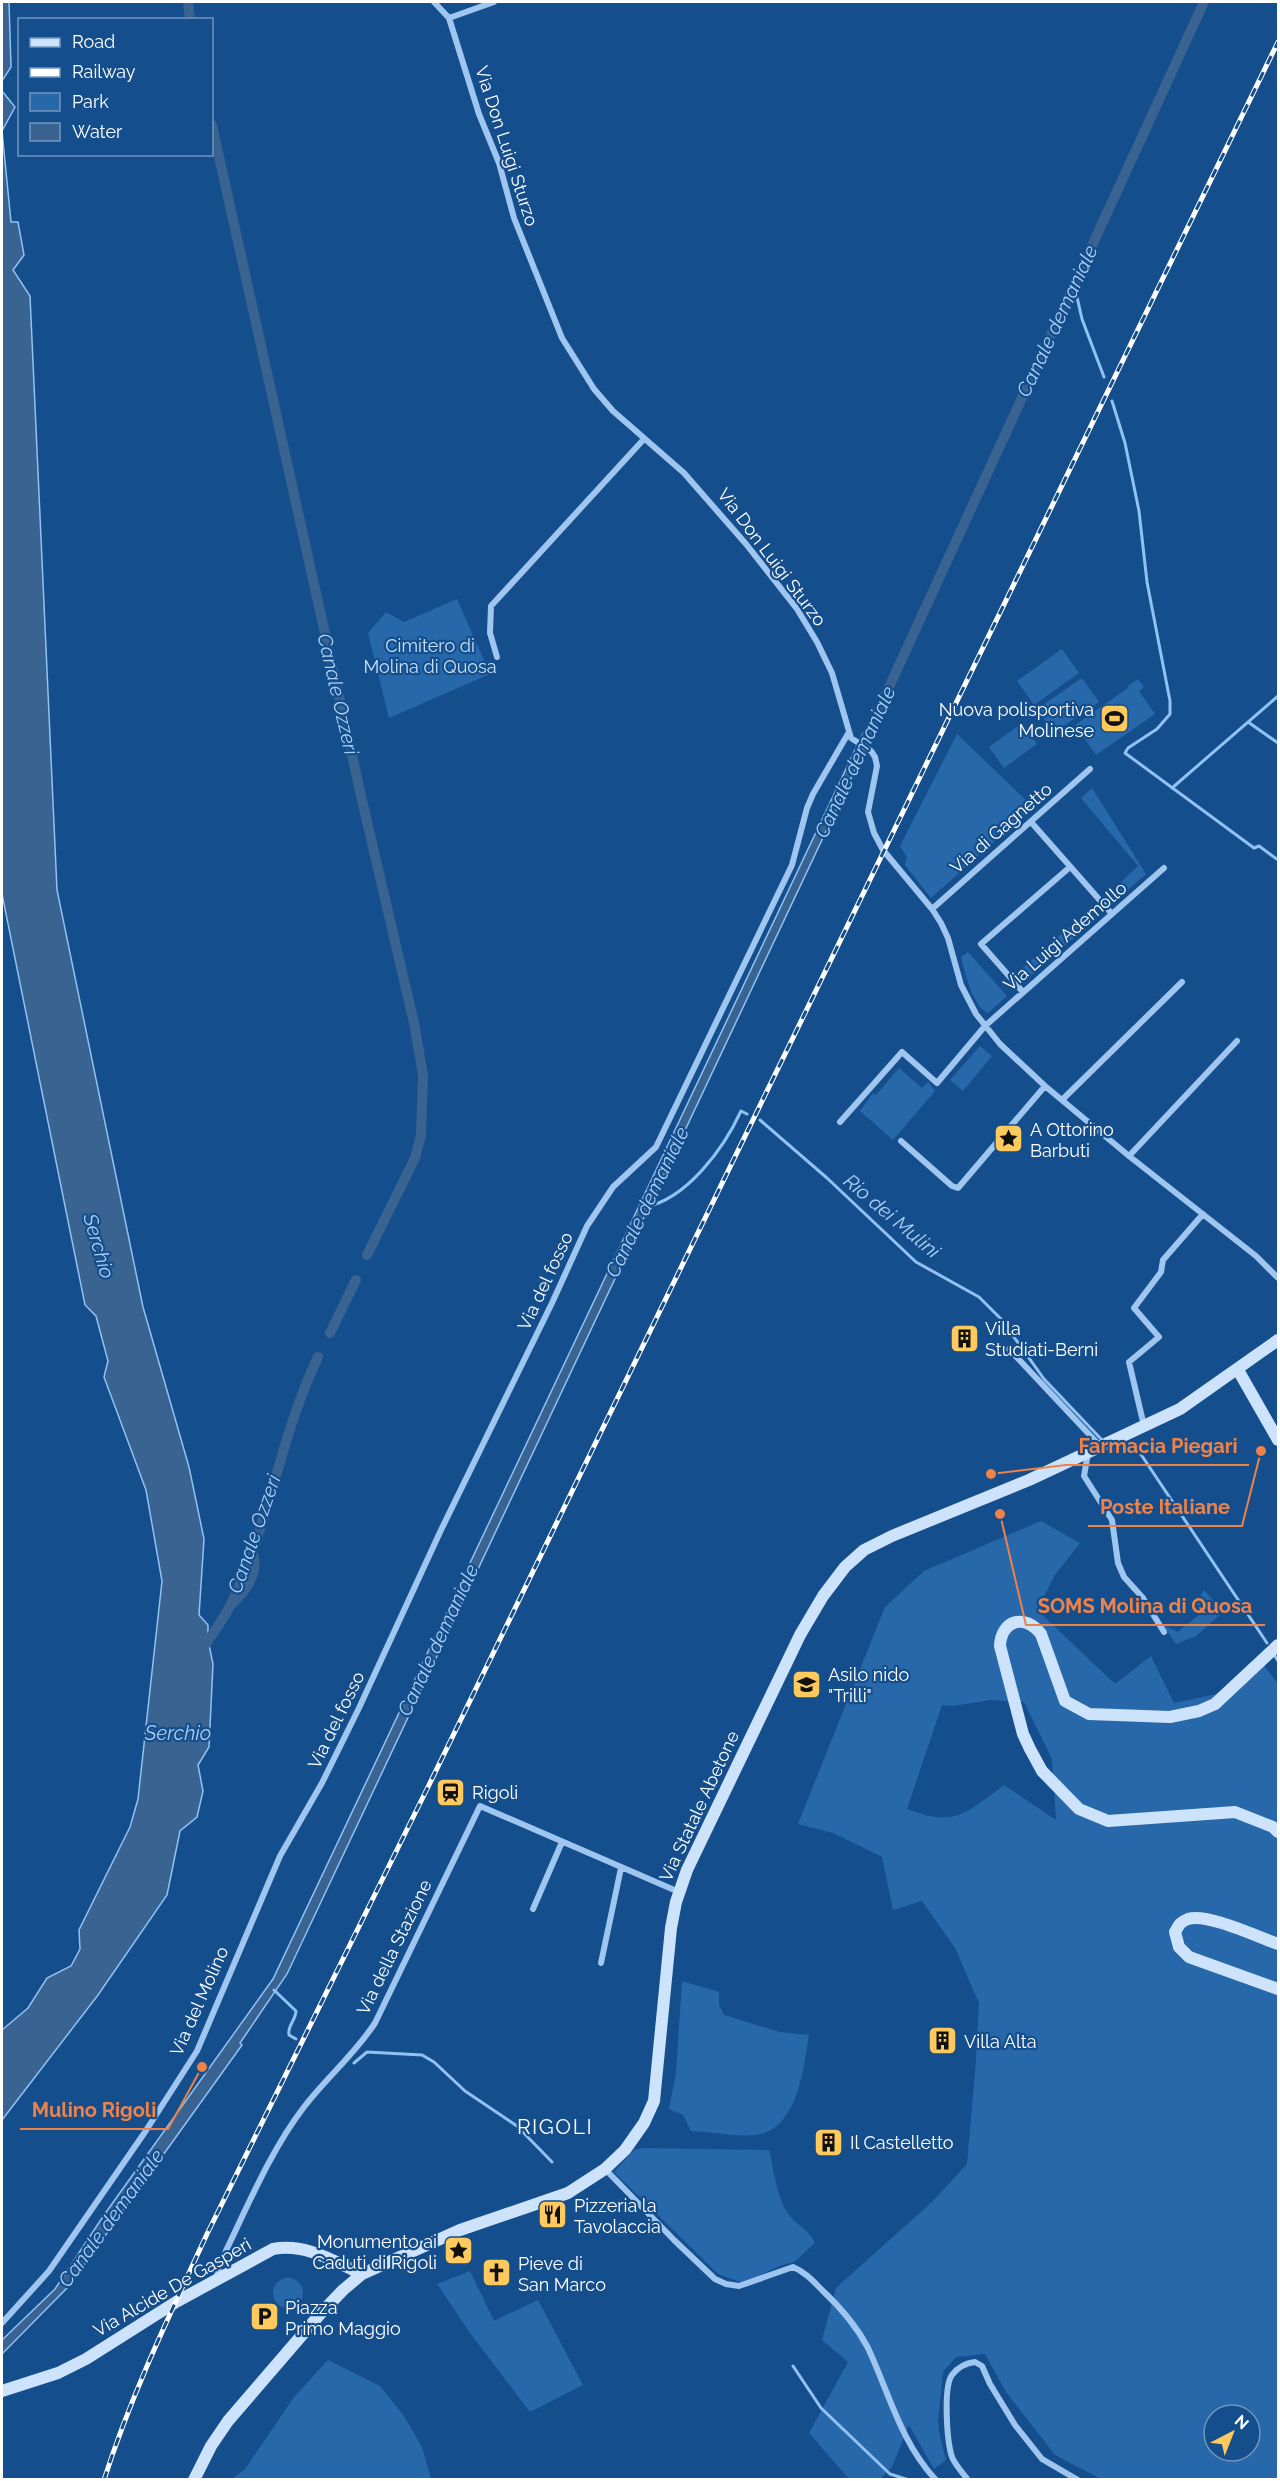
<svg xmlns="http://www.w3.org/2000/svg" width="1280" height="2481" font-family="Raleway,sans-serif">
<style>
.green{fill:#2768ab;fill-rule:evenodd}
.water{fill:#396391;stroke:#91c2f3;stroke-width:1.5}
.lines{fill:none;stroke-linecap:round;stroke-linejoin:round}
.stream{stroke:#91c2f3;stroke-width:3}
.canal{stroke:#396391;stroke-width:10}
.street{stroke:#9fc6f0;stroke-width:6}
.secondary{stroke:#cde2fb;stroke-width:12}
.rail-casing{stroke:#fff;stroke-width:5}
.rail{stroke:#154e8c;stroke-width:3;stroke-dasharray:9;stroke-linecap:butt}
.labels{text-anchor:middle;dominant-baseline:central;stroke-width:4.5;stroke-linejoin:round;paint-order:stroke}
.street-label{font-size:18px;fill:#fff;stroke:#154e8c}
.park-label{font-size:18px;fill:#c5e0fb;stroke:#154e8c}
.poi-label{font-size:18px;fill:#fff;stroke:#154e8c;text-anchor:start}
.water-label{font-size:20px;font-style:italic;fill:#aad0f7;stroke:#154e8c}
.quarter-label{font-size:21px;letter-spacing:1.5px;fill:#fff;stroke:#154e8c}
.leader{fill:none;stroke:#ee8249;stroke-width:2}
.callout-dot{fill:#ee8249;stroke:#154e8c;stroke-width:2}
.callout-label{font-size:20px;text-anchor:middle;font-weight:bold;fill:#ee8249;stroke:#154e8c;stroke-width:4.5;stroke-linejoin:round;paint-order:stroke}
</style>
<rect width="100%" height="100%" fill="#154e8c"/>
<path class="green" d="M 457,599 L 490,674 L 389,718 L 368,633 L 386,612 L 404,622 Z
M 1062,649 L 1079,673 L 1034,705 L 1017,681 Z
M 1082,678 L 1099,702 L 1053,733 L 1037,709 Z
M 1138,679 L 1144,687 L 1139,691 L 1155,714 L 1096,755 L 1075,725 L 1128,688 L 1128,686 Z
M 1022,723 L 1037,744 L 1004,768 L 989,747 Z
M 957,734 L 1033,807 L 931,898 L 905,865 L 907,857 L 900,846 Z
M 1092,788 L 1146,874 L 1112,904 L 1106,896 L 1138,866 L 1081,798 Z
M 1089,910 L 1096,918 L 1024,982 L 1017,973 Z
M 968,952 L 1007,996 L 988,1013 C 973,1007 965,973 961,957 Z
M 980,1046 L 992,1056 L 963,1091 L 950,1080 Z
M 899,1068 L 922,1088 L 928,1082 L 935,1091 L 893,1140 L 860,1111 L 873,1093 L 876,1095 Z
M 1041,1521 L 1080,1543 L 1055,1575 L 1037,1610 L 1115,1684 L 1151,1656 L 1174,1703 L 1217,1694 L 1258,1657 L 1278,1684 L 1278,2479 L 1101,2479 L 1055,2455 L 1006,2392 L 985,2354 L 956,2357 L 943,2372 L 938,2421 L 940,2437 L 946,2460 L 934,2469 L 909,2425 L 892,2467 L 880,2479 L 849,2479 L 809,2433 L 848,2362 L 822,2340 L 836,2288 L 933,2201 L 967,2164 L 976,2060 L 979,2003 L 955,1948 L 922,1901 L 893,1910 L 882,1857 L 833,1833 L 798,1824 L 885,1607 L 924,1571 ZM 991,1700 L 1024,1702 L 1052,1759 L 1056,1820 L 1004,1785 C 966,1813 955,1828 907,1809 L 942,1705 L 953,1706 ZM 1214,2415 L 1250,2415 L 1250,2451 L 1214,2451 Z
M 1204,1590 L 1223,1612 L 1196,1636 L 1176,1644 L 1163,1625 L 1178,1632 L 1201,1613 L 1195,1604 Z
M 682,1981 L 719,1992 L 719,2005 L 724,2015 L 780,2032 L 809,2035 C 804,2066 798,2130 756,2135 C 736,2137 712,2132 691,2131 L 683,2115 L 669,2109 L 676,2073 Z
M 642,2148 L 769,2150 C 774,2170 777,2199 789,2215 C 798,2226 809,2230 815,2243 L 794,2262 L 782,2265 L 743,2283 L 718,2274 L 614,2172 L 634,2150 Z
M 470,2271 L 494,2321 L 538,2300 L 583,2385 L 530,2412 L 470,2333 L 437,2284 Z
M273 2293a15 15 0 1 1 30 0a15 15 0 1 1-30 0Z
M 328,2360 L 380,2386 L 404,2416 L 422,2447 L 431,2479 L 232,2479 L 245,2469 L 294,2397 Z"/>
<path class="water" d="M 2,2 L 9,2 L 11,67 L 2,81 Z
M 2,91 L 15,107 L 2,131 L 11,222 L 18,222 L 24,255 L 13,270 L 30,296 L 57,890 L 143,1307 L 189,1467 L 204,1539 L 199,1615 L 208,1625 L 208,1640 L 213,1664 L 209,1747 L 198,1765 L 203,1791 L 197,1817 L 180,1831 L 167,1895 L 98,1995 L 2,2120 L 2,2030 L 28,2008 L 47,1978 L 71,1966 L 80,1949 L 79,1930 L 130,1827 L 138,1799 L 162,1581 L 146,1490 L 104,1377 L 108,1361 L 96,1316 L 85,1305 L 2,894 Z
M 863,733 L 871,736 L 287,1974 L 240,2043 L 242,2045 L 69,2286 L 2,2354 L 2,2340 L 55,2289 L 104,2215 L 273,1979 Z"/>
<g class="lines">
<path class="stream" d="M 1074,284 L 1082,319 L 1104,377
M 1112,401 L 1125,443 L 1139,511 L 1147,582 L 1170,701 L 1170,714 L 1157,729 L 1128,748 L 1125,753 L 1254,848 L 1259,846 L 1278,860
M 1248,722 L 1278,743
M 1172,788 L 1278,696
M 760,1120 L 827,1178 L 916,1262 L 979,1297 L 1001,1319 L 1044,1379 L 1102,1440
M 645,1207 C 687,1199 724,1148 741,1111 L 747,1114
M 1134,1444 L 1267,1643
M 1275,1656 L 1278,1661
M 274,1990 L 296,2011 C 296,2020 287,2026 289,2035 L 296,2039
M 354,2063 L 367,2052 L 422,2055 L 434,2062 L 465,2091 L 517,2126 L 552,2162
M 793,2366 L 821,2408 L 890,2474 L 909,2480"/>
<path class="canal" d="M 188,2 L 190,20
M 212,125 L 362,800 L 414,1023 L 423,1075 L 421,1135 L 415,1158 L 367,1255
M 861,748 L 1204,2
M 330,1333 L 356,1280
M 232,1604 C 247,1590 260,1571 252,1550
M 201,1651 C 211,1636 223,1620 231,1604 C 269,1526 280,1436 318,1357"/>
<path class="street" d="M 434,2 L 449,18 L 479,114 L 499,163 L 514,218 L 562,338 L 594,389 L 613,411 L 684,473 L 746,544 L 797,609 L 817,642 L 832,673 L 851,738 L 871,751 L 875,757 L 877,766 L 868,812 L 874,833 L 883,850 L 932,909 L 941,923 L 948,938 L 961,985 L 976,1014 L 1000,1044 L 1045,1086 L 1129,1156 L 1256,1256 L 1278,1278
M 449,18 L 494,2
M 497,657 L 490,633 L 491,606 L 644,439
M 1031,822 L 1112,914
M 932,909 L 1090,769
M 1023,992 L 981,944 L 1070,867
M 1062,1100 L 1182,982
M 840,1122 L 902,1052 L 937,1083 L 985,1026 L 1164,868
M 901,1141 L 952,1186 L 958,1188 L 1045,1086
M 1129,1156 L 1237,1041
M 1009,1349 L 1101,1447
M 1144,1426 L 1129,1362 L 1159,1337 L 1134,1308 L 1161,1272 L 1163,1260 L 1203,1214
M 1088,1453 L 1084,1476 L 1112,1520 L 1118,1563 L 1124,1577 L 1143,1598 L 1164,1632
M 533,1909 L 562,1842
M 601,1963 L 621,1868
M 605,2169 L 674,2240 L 715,2279 L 726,2284 L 739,2286 L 793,2267 C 805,2272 813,2281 822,2290 C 839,2306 857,2327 868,2348 C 889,2393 901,2443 936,2480
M 216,2279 L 221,2261 C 246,2210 270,2151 304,2107 C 327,2077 355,2054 375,2023 L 480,1806 L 679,1892
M 2,2323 L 49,2271 L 145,2132 L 197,2051 L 280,1856 L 322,1783 L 359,1708 L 441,1530 L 552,1303 L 587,1226 L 613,1187 L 656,1147 L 792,865 L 807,808 L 813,794 L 849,732
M 968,2480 C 963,2473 955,2465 952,2457 C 947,2442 943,2387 952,2375 C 958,2367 966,2363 975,2362 L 982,2366 L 990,2384 L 1015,2425 L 1042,2459 L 1078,2480"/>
<path class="secondary" d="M 1238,1370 L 1278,1440
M 1278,1645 L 1215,1704 L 1199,1711 L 1170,1717 L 1089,1714 L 1065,1701 L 1041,1634 C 1025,1613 1001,1620 1000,1646 L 1023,1734 L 1030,1749 L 1042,1771 L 1079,1809 L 1108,1821 L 1235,1812 L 1273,1827 L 1278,1832
M 1278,1944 C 1258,1937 1208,1913 1188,1919 C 1180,1922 1179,1925 1175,1932 L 1179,1947 L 1189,1957 L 1278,1989
M 2,2391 L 58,2373 L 86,2359 L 176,2302 L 273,2249 C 306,2243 333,2261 362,2274
M 194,2480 L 211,2446 L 228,2421 L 321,2313 L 343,2290 L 362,2274 L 460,2230 L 568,2193 L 605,2169 L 625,2150 L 644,2123 L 654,2101 L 671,1928 L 676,1902 L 687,1870 L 800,1635 L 823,1596 L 845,1567 L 864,1550 L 892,1536 L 1029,1480 L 1180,1409 L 1278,1340"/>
<defs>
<path id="rail" d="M 104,2480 C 131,2395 170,2314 207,2234 L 428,1787 L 1278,42"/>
</defs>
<use href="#rail" class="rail-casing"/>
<use href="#rail" class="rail"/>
</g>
<defs>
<symbol id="stadium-square" viewBox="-11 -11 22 22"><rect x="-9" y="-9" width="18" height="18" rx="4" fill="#ffca5d" stroke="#154e8c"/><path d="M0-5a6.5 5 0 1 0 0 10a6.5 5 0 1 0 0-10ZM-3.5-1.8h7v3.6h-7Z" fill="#111"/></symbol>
<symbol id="sight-square" viewBox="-11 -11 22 22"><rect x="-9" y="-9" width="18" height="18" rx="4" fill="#ffca5d" stroke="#154e8c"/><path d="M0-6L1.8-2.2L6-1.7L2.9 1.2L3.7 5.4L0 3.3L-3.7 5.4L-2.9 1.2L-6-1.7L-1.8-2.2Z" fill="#111"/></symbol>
<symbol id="building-square" viewBox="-11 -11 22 22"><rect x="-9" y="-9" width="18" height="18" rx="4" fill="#ffca5d" stroke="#154e8c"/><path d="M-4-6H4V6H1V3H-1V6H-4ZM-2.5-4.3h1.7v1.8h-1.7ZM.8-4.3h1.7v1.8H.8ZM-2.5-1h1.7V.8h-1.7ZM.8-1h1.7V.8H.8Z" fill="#111"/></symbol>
<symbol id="school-square" viewBox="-11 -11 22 22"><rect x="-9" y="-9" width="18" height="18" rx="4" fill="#ffca5d" stroke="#154e8c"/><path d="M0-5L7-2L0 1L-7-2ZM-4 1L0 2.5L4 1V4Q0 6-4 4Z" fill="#111"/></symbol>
<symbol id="station-square" viewBox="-11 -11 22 22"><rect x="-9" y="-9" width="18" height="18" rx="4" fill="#ffca5d" stroke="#154e8c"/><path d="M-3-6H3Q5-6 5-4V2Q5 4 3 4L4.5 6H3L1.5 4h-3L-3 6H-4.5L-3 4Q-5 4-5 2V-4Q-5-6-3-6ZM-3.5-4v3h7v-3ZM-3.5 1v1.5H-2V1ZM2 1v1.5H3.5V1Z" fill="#111"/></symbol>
<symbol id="restaurant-square" viewBox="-11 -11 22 22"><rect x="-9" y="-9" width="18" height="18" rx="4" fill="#ffca5d" stroke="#154e8c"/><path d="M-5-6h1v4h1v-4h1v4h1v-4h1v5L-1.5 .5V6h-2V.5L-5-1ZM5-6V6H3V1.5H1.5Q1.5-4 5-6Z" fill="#111"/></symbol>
<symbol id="church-square" viewBox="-11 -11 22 22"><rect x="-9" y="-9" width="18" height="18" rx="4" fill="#ffca5d" stroke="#154e8c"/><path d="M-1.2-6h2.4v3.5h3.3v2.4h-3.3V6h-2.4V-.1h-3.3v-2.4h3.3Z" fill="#111"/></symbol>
<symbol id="parking-square" viewBox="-11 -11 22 22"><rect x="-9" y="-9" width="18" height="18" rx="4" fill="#ffca5d" stroke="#154e8c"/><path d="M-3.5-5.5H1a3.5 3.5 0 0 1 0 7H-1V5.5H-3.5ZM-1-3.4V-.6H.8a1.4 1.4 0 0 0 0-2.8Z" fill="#111"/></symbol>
</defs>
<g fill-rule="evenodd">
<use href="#stadium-square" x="1098" y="702" width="33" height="33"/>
<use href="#sight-square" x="992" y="1122" width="33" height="33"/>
<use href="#building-square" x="948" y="1322" width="33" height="33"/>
<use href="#school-square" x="790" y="1668" width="33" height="33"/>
<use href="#station-square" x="434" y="1776" width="33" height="33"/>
<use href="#building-square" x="926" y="2024" width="33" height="33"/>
<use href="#building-square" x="812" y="2126" width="33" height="33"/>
<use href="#restaurant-square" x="536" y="2198" width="33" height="33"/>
<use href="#sight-square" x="442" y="2234" width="33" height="33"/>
<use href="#church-square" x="480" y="2256" width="33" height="33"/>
<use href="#parking-square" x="248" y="2300" width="33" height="33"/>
</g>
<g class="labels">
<g class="street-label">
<text transform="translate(507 146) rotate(72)">Via Don Luigi Sturzo</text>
<text transform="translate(772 557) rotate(53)">Via Don Luigi Sturzo</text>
<text transform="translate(1001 828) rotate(-41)">Via di Gagnetto</text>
<text transform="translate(1065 936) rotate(-41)">Via Luigi Ademollo</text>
<text transform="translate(545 1281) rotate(-65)">Via del fosso</text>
<text transform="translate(336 1720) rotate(-64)">Via del fosso</text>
<text transform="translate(699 1806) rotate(-65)">Via Statale Abetone</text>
<text transform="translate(394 1947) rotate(-64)">Via della Stazione</text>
<text transform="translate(199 2001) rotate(-66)">Via del Molino</text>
<text transform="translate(172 2287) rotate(-30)">Via Alcide De Gasperi</text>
</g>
<g class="park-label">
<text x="430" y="645">Cimitero di<tspan x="430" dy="21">Molina di Quosa</tspan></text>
</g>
<g class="poi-label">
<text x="1094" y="709" text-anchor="end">Nuova polisportiva<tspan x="1094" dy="21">Molinese</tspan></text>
<text x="1030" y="1129">A Ottorino<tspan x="1030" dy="21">Barbuti</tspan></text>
<text x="985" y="1328">Villa<tspan x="985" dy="21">Studiati-Berni</tspan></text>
<text x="828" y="1674">Asilo nido<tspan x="828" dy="21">"Trilli"</tspan></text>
<text x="472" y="1792">Rigoli</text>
<text x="964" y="2041">Villa Alta</text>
<text x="850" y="2142">Il Castelletto</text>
<text x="574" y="2205">Pizzeria la<tspan x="574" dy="21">Tavolaccia</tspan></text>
<text x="437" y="2241" text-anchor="end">Monumento ai<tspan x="437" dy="21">Caduti di Rigoli</tspan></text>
<text x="518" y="2263">Pieve di<tspan x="518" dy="21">San Marco</tspan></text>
<text x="285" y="2307">Piazza<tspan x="285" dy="21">Primo Maggio</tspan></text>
</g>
<g class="water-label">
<text transform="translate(1057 321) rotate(-65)">Canale demaniale</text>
<text transform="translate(338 694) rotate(77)">Canale Ozzeri</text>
<text transform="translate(855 762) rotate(-65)">Canale demaniale</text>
<text transform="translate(647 1202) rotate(-64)">Canale demaniale</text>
<text transform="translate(892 1216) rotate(40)">Rio dei Mulini</text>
<text transform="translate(99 1246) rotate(74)">Serchio</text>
<text transform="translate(254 1534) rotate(-71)">Canale Ozzeri</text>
<text transform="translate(438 1640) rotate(-65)">Canale demaniale</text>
<text x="178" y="1733">Serchio</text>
<text transform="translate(111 2218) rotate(-54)">Canale demaniale</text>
</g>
<g class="quarter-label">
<text x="555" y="2126">RIGOLI</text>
</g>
</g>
<path class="leader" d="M991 1474L1066 1465H1249M1261 1451L1242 1526H1088M1000 1514L1026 1625H1265M202 2067L168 2129H20"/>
<g class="callout-dot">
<circle cx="991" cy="1474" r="6"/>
<circle cx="1261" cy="1451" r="6"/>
<circle cx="1000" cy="1514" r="6"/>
<circle cx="202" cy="2067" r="6"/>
</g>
<g class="callout-label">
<text x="1158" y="1453">Farmacia Piegari</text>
<text x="1165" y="1514">Poste Italiane</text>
<text x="1145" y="1613">SOMS Molina di Quosa</text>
<text x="94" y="2117">Mulino Rigoli</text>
</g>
<rect width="1280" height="2481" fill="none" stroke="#ffffff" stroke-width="6"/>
<rect x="18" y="18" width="195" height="138" fill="#154e8c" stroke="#7395ba" stroke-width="1.5"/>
<rect x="30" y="38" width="30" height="9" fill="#cde2fb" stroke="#7395ba" stroke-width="1.5"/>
<text x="72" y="48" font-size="18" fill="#ffffff">Road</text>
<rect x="30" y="68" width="30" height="9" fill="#ffffff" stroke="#7395ba" stroke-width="1.5"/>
<text x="72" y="78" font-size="18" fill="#ffffff">Railway</text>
<rect x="30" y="93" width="30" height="18" fill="#2768ab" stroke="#7395ba" stroke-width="1.5"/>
<text x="72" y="108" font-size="18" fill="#ffffff">Park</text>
<rect x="30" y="123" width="30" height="18" fill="#396391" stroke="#7395ba" stroke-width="1.5"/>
<text x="72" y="138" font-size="18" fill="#ffffff">Water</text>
<g transform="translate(1232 2433) rotate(42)"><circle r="28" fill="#154e8c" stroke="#7395ba" stroke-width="1.5"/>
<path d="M0-4.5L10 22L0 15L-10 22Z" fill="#ffca5d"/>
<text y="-9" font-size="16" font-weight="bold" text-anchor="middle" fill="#ffffff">N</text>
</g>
</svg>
